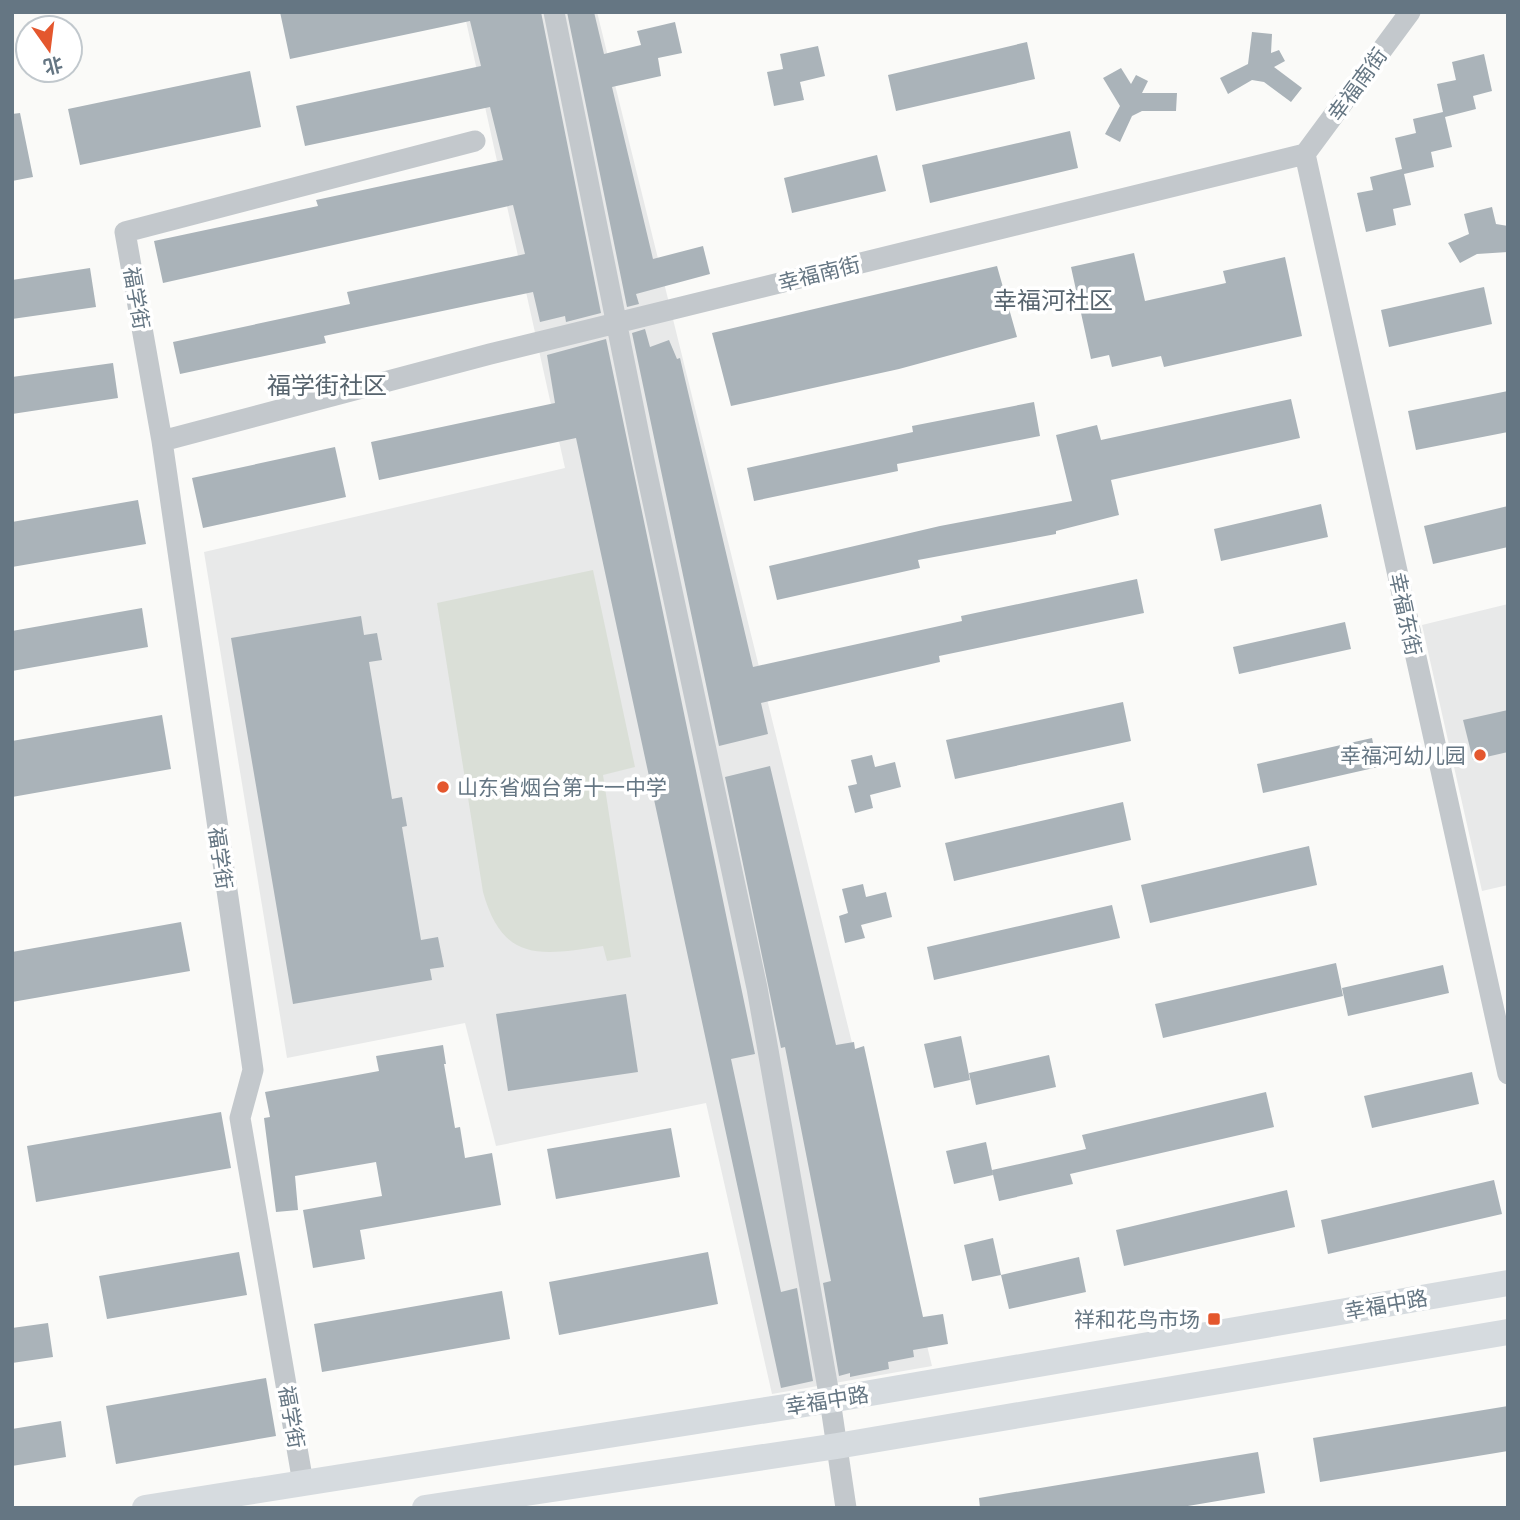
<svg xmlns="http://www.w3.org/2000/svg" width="1520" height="1520" font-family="Ubuntu,'Noto Sans SC',sans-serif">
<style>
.built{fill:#e8e9e9}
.green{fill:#dadfd7}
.building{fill:#aab3b9}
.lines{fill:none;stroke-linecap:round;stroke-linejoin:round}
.minor{stroke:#c3c8cc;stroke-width:21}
.major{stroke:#d6dbdf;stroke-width:26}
.poi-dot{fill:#e4572e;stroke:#fff;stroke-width:2.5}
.labels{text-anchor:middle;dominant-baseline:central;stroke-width:7;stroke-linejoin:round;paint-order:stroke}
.street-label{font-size:21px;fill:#657683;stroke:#fff}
.poi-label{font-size:21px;fill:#657683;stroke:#fff;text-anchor:end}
.quarter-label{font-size:24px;fill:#57646e;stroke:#fff}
</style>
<rect width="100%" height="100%" fill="#fafaf8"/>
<path class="built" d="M 464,12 L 597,12 L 932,1366 L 772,1394 L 706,1103 L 496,1146 L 465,1023 L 287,1058 L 204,552 L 565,468 Z
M 1508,604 L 1508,885 L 1482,891 L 1422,625 Z"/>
<path class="green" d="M 593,570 L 635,767 L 603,775 L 631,957 L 607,961 L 603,946 C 542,955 503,964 483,892 L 437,603 Z"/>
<path class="building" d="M 280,12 L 541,12 L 601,313 L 566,322 L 565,316 L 540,322 L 533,292 L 324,336 L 326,343 L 180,374 L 173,342 L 350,304 L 347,292 L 525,254 L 513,205 L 163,283 L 154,241 L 318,206 L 316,200 L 503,160 L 490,107 L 305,146 L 296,106 L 481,66 L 470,21 L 290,59 Z
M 567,12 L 594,12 L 604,54 L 641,45 L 637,31 L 675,22 L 682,53 L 658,58 L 661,76 L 612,87 L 653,259 L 703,246 L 710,274 L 636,294 L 639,304 L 627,307 Z
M 1252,32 L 1272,34 L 1271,53 L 1279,50 L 1285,61 L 1274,67 L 1302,88 L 1291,102 L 1264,82 L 1252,80 L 1228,94 L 1220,78 L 1248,64 Z
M 1027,42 L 1035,79 L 896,111 L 888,75 Z
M 818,46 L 825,76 L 800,82 L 804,100 L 774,106 L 767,72 L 783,69 L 780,54 Z
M 1484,54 L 1492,91 L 1473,96 L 1476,109 L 1445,117 L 1452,147 L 1431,152 L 1434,167 L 1404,174 L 1411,205 L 1393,209 L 1396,225 L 1366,232 L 1357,193 L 1373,190 L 1370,177 L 1402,169 L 1395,138 L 1416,133 L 1413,119 L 1443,112 L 1437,84 L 1456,80 L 1452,62 Z
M 1121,68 L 1131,84 L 1136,75 L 1148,81 L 1142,93 L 1177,93 L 1176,111 L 1142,111 L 1132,116 L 1120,142 L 1105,134 L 1120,106 L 1103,78 Z
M 250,71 L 261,127 L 80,165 L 68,109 Z
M 20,113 L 33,177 L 12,181 L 12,114 Z
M 1070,131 L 1078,168 L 930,203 L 922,165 Z
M 877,155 L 886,191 L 792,213 L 784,178 Z
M 1492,207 L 1496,224 L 1508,226 L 1508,252 L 1477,254 L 1460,263 L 1448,243 L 1469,234 L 1464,214 Z
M 1134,253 L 1145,301 L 1226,283 L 1223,271 L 1285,257 L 1302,336 L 1164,367 L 1161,356 L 1112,367 L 1109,355 L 1091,359 L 1071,267 Z
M 997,266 L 1017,337 L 899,369 L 731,406 L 712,333 Z
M 90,268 L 96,307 L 12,319 L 12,280 Z
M 1484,287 L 1492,324 L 1389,347 L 1381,310 Z
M 645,329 L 650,347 L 669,340 L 677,359 L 680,358 L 753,667 L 962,621 L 961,616 L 1137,579 L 1144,613 L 939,656 L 940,662 L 761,703 L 768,734 L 719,746 L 632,333 Z
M 606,339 L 755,1054 L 731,1059 L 781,1292 L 797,1288 L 813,1381 L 781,1388 L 576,438 L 379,480 L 371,442 L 555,403 L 547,355 Z
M 113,363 L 118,398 L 12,414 L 12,377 Z
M 1508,391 L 1508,432 L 1416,450 L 1408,411 Z
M 1291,399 L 1300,438 L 1111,480 L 1119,515 L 1056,531 L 1056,534 L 918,560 L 920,568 L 777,600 L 769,566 L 940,526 L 1072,501 L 1056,435 L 1097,425 L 1101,440 Z
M 1034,402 L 1040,436 L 897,464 L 898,471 L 754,501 L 747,468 L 913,432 L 912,426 Z
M 335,447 L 346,497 L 203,528 L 192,478 Z
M 138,500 L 146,544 L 12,567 L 12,522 Z
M 1321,504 L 1328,537 L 1221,561 L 1214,529 Z
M 1508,506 L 1508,547 L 1433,564 L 1424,526 Z
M 142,608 L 148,647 L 12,671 L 12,631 Z
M 361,616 L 364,635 L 377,633 L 382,660 L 369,662 L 392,799 L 402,797 L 407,826 L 402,827 L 421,940 L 438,937 L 444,967 L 430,969 L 432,980 L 293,1004 L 231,638 Z
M 1345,622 L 1351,649 L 1239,674 L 1233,647 Z
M 1123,702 L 1131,741 L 955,779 L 946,740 Z
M 1508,710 L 1508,752 L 1473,760 L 1463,720 Z
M 162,715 L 171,769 L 12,797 L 12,741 Z
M 1372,738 L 1378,767 L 1263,793 L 1257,764 Z
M 872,755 L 875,767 L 895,762 L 901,787 L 870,795 L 873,808 L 855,813 L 848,786 L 857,784 L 851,760 Z
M 770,766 L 836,1045 L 854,1042 L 855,1049 L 864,1046 L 923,1317 L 943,1314 L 948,1344 L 913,1350 L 914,1357 L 888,1362 L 889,1369 L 850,1377 L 850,1373 L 839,1376 L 823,1283 L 831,1281 L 785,1047 L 781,1048 L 725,777 Z
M 1123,802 L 1131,840 L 954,881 L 945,843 Z
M 1309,846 L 1317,885 L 1150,923 L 1141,885 Z
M 863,884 L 866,897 L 886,892 L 892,917 L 861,925 L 865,938 L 845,943 L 839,916 L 848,913 L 842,889 Z
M 1112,905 L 1120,938 L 934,980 L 927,947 Z
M 181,922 L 190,971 L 12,1002 L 12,952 Z
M 1336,963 L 1343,996 L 1163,1038 L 1155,1004 Z
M 1443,965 L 1449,993 L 1348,1016 L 1342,988 Z
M 626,994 L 638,1072 L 508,1091 L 496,1014 Z
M 961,1036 L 970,1080 L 934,1088 L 924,1044 Z
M 443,1045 L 446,1064 L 444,1064 L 455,1128 L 460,1127 L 465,1158 L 492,1153 L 501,1205 L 360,1230 L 365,1259 L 313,1268 L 303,1210 L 382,1196 L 376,1162 L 295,1176 L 298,1210 L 276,1212 L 264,1118 L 270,1117 L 265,1092 L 379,1071 L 376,1056 Z
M 1049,1055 L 1056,1087 L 976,1105 L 969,1073 Z
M 1472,1072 L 1479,1104 L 1372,1128 L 1364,1096 Z
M 1266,1092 L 1274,1127 L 1070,1174 L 1073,1184 L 999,1201 L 992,1170 L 1086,1149 L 1082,1135 Z
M 221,1112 L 231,1168 L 36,1202 L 27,1146 Z
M 671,1128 L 680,1177 L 556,1199 L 547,1149 Z
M 986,1142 L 993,1175 L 954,1184 L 946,1151 Z
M 1494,1180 L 1502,1214 L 1328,1254 L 1321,1220 Z
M 1287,1190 L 1295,1227 L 1124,1266 L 1116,1230 Z
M 993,1238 L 1001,1275 L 972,1281 L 964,1245 Z
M 239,1252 L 247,1295 L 107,1319 L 99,1276 Z
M 708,1252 L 718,1304 L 559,1335 L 549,1282 Z
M 1079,1257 L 1086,1292 L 1009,1309 L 1001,1275 Z
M 502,1291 L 510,1339 L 322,1372 L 314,1324 Z
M 48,1323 L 53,1357 L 12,1363 L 12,1328 Z
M 266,1378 L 276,1436 L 116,1464 L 106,1406 Z
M 1508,1406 L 1508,1451 L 1320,1482 L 1313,1438 Z
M 61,1421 L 66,1457 L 12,1466 L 12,1429 Z
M 1258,1452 L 1265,1493 L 1176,1508 L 980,1508 L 979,1498 Z"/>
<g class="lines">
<path class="minor" d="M 554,12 L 644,460 L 757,988 L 830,1400 L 846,1508
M 1305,154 L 1508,1074
M 162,441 L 490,354 L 1305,154 L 1410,12
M 303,1483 L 240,1118 L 253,1070 L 162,441 L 125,232 L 475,141"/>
<path class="major" d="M 145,1508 L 830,1400 L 1508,1283
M 425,1508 L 837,1446 L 1508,1332"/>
</g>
<g class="poi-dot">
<circle cx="1480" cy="755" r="7"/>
<circle cx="443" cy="787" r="7"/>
<rect x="1207" y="1312" width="14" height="14" rx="3.5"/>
</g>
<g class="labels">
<g class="street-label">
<text transform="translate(1357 84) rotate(-54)">幸福南街</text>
<text transform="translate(819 273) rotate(-14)">幸福南街</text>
<text transform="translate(137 298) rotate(80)">福学街</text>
<text transform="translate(1406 614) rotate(78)">幸福东街</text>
<text transform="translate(221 858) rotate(82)">福学街</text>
<text transform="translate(1386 1304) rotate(-10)">幸福中路</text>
<text transform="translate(827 1400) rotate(-9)">幸福中路</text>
<text transform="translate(292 1417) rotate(80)">福学街</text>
</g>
<g class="poi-label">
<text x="1466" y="755">幸福河幼儿园</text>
<text x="457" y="787" text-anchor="start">山东省烟台第十一中学</text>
<text x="1200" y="1319">祥和花鸟市场</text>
</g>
<g class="quarter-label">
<text x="1053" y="300">幸福河社区</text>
<text x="327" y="385">福学街社区</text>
</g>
</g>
<rect width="1520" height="1520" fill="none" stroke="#657683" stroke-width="28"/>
<g transform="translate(49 49) rotate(166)"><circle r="33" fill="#ffffff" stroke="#c1c8cd" stroke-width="2"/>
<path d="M0-5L12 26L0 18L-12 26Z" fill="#e4572e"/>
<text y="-10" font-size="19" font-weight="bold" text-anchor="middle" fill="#657683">北</text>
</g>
</svg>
